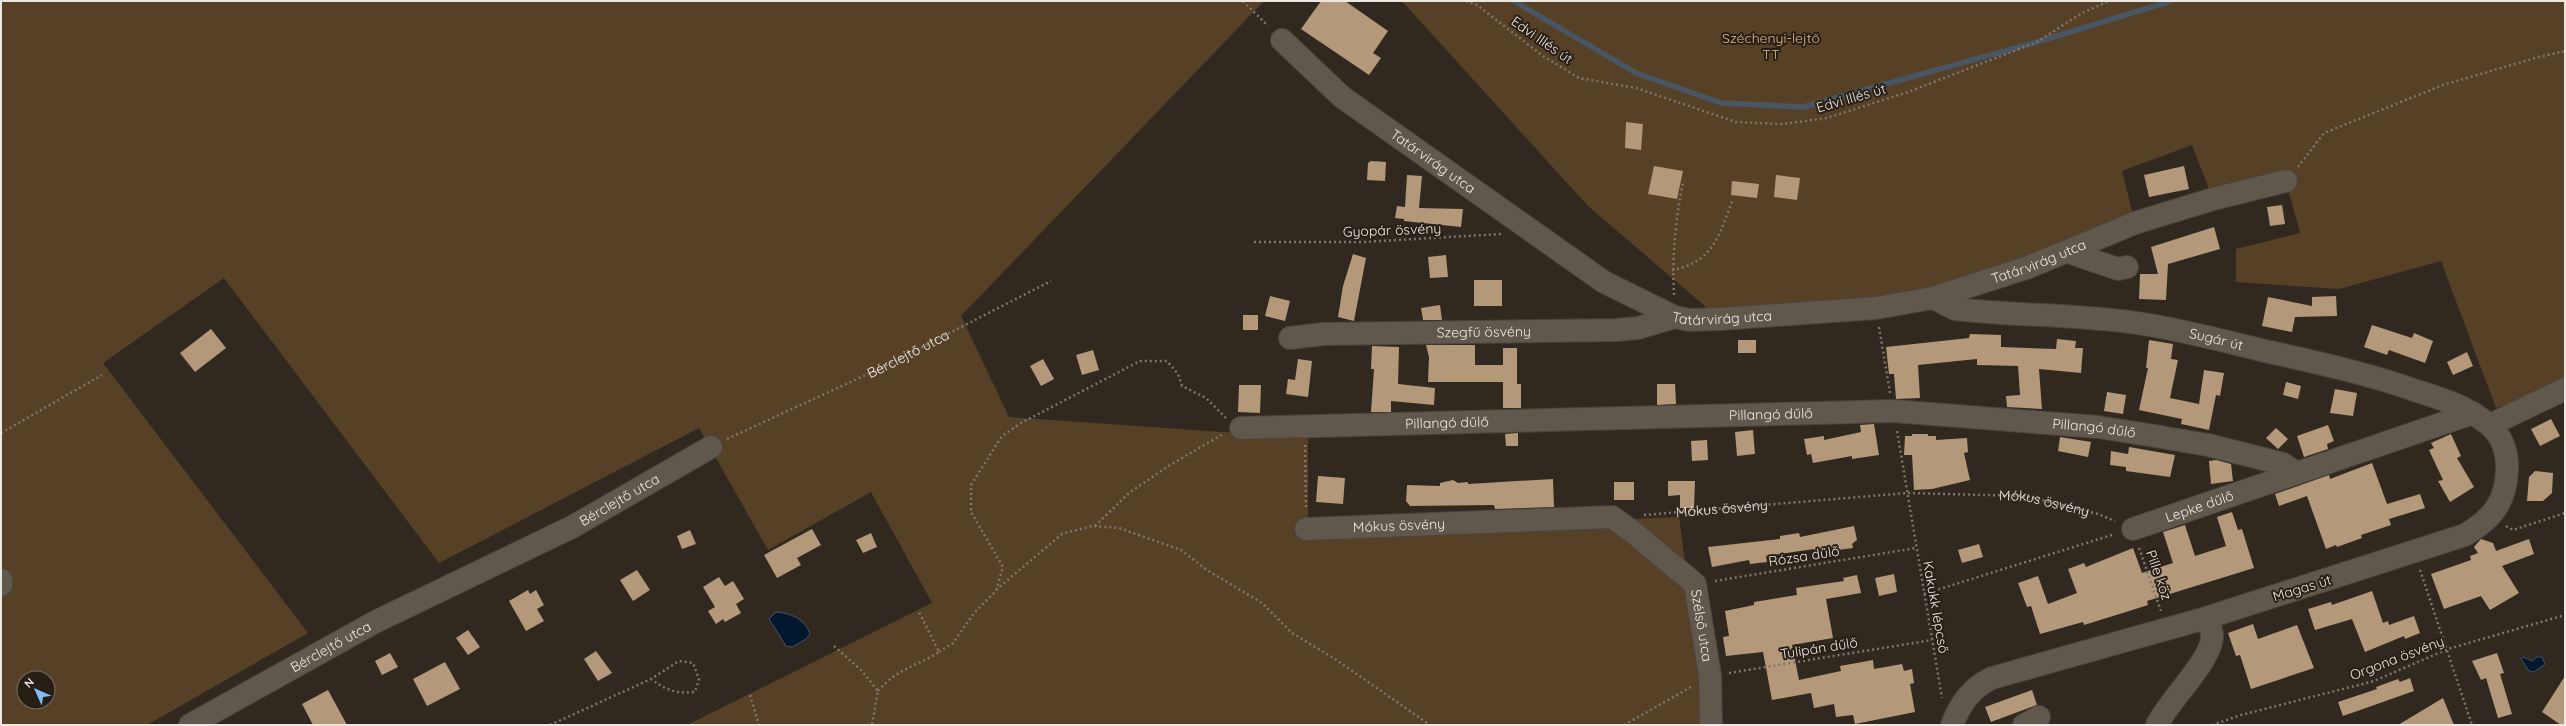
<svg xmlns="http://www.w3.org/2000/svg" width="2566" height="726" font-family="Quicksand,sans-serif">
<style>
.green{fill:#564127;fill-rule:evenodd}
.water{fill:#01172d;stroke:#485563}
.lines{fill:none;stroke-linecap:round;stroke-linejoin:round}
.stream{stroke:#485563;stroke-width:5.5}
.building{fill:#b39879}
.minor-casing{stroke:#4b443d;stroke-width:24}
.path{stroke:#7d766e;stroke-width:2.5;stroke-dasharray:2 3;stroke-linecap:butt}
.minor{stroke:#60574d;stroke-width:22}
.labels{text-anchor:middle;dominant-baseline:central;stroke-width:4;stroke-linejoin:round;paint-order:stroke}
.park-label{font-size:14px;fill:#e2b683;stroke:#271f16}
.street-label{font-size:14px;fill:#ede7e1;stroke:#271f16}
</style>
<rect width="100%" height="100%" fill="#312920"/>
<path class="green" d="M 1,1 L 1264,1 L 961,316 L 1009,417 L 1308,438 L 1308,533 L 1679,517 L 1707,725 L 687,725 L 932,603 L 871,492 L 768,550 L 699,428 L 439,563 L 224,278 L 103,363 L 308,633 L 147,725 L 1,725 ZM 24,678 L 48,678 L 48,702 L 24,702 Z
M 1402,1 L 2565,1 L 2565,383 L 2496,408 L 2441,261 L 2339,289 L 2236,282 L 2236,249 L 2300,233 L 2286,181 L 2213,199 L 2192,145 L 2122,171 L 2135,223 L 1933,298 L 1720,319 L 1588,206 Z"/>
<path class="water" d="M 776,612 C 791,613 805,619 810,634 L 806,639 L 792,647 L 786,646 L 769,619 Z
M 2523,657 L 2532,661 L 2537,657 L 2542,657 L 2545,664 L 2534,672 L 2529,671 L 2521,659 Z"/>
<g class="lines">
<path class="stream" d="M 1514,1 L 1636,73 L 1721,103 L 1803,107 L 2037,42 L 2171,1"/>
</g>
<path class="building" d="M 1321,1 L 1345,1 L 1388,31 L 1373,53 L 1381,58 L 1369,75 L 1301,29 Z
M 1626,122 L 1643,124 L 1641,150 L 1625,148 Z
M 1371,161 L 1386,162 L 1385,181 L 1367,180 L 1368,163 Z
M 1654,166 L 1683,171 L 1677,199 L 1648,194 Z
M 2184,166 L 2189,189 L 2149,197 L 2144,175 Z
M 1407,175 L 1422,176 L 1419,208 L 1463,209 L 1461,227 L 1404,221 L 1404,219 L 1395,218 L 1397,206 L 1405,207 Z
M 1776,175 L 1800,178 L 1797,200 L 1774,197 Z
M 1732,181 L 1759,184 L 1757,198 L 1731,195 Z
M 2282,205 L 2285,224 L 2270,226 L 2267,207 Z
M 2214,227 L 2220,249 L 2168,264 L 2166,300 L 2139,299 L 2140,274 L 2158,274 L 2151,247 Z
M 1353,254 L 1366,258 L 1354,321 L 1338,317 L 1343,286 Z
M 1446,255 L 1448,277 L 1430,278 L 1428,257 Z
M 1474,280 L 1502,280 L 1502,306 L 1474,306 Z
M 1270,296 L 1290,301 L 1285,321 L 1265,316 Z
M 2336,296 L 2337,316 L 2295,317 L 2292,332 L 2262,326 L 2268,297 L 2312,306 L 2312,297 Z
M 1440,305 L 1442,320 L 1423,320 L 1421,308 Z
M 1243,315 L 1258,315 L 1258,330 L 1243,330 Z
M 2372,325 L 2412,338 L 2414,333 L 2433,341 L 2425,363 L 2389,350 L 2387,355 L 2364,347 Z
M 211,329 L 226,348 L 195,372 L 180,353 Z
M 1970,334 L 2001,335 L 2001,347 L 2056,349 L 2057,339 L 2076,341 L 2075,348 L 2083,348 L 2081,373 L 2039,369 L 2042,409 L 2007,407 L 2006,396 L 2020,395 L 2018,366 L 1977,365 L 1977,359 L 1918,365 L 1920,398 L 1896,399 L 1894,374 L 1889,374 L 1886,347 L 1969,338 Z
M 1738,340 L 1756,340 L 1756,353 L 1738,353 Z
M 2149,340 L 2173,344 L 2171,359 L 2178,360 L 2170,398 L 2199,404 L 2204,370 L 2224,373 L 2220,396 L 2216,395 L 2209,430 L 2181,424 L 2182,419 L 2139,410 L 2148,368 L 2146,368 Z
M 1426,345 L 1475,345 L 1475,365 L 1503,365 L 1503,348 L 1517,348 L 1517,384 L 1521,384 L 1521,408 L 1503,408 L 1503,382 L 1428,382 L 1429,357 Z
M 1372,346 L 1399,347 L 1398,384 L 1435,388 L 1434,405 L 1391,401 L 1391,412 L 1371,412 L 1374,369 L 1371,369 Z
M 1093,350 L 1099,370 L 1082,375 L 1076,355 Z
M 2467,352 L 2473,366 L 2453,375 L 2447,362 Z
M 1043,359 L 1054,379 L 1041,386 L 1030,366 Z
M 1298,359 L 1312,361 L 1308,397 L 1286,394 L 1288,379 L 1295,380 Z
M 2286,382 L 2301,386 L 2298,399 L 2283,395 Z
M 1657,384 L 1675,384 L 1676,404 L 1657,405 Z
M 1239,385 L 1261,385 L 1260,413 L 1238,412 Z
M 2335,389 L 2357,393 L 2353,416 L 2330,413 Z
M 2107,392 L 2126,395 L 2123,414 L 2104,411 Z
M 2551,419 L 2560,436 L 2540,446 L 2531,429 Z
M 1874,424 L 1879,455 L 1852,459 L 1852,456 L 1813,463 L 1811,454 L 1807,455 L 1804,439 L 1824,436 L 1824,440 L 1861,432 L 1860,425 Z
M 2328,425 L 2334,441 L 2327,444 L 2328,449 L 2304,457 L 2297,436 Z
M 2276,428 L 2288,439 L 2278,449 L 2266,438 Z
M 1753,430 L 1755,454 L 1737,456 L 1735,432 Z
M 1518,433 L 1518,446 L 1506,446 L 1505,434 Z
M 1912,434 L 1928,434 L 1928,436 L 1936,436 L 1936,440 L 1967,438 L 1968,452 L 1964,453 L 1970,480 L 1932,489 L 1914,490 L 1912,455 L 1904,455 L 1905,436 L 1912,436 Z
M 2451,434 L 2461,456 L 2457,458 L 2474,487 L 2450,502 L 2438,481 L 2443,480 L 2429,450 L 2434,448 L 2431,443 Z
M 2060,437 L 2091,442 L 2088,457 L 2058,451 Z
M 1707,440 L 1708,460 L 1692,461 L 1691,441 Z
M 2129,447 L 2175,455 L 2170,477 L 2126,471 L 2126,467 L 2110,465 L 2111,451 L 2128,454 Z
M 2216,460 L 2231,464 L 2233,481 L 2211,484 L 2209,461 Z
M 2372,463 L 2387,504 L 2420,494 L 2425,508 L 2389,519 L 2391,525 L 2361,535 L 2362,538 L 2337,547 L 2336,545 L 2326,549 L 2307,496 L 2279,506 L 2275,494 L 2329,475 L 2330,479 Z
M 2535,471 L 2553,473 L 2552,493 L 2543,501 L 2527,501 L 2529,477 Z
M 1318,476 L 1345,478 L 1343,504 L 1316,502 Z
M 1553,479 L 1554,507 L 1495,509 L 1494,505 L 1410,506 L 1406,501 L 1407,485 L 1440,486 L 1440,483 L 1453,480 L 1458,483 L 1468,482 L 1468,484 Z
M 1668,481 L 1695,481 L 1694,508 L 1680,508 L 1680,495 L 1668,496 Z
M 1614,482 L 1634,482 L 1634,500 L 1614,500 Z
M 2232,512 L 2238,530 L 2242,529 L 2254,568 L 2147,601 L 2148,605 L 2126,612 L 2084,625 L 2083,622 L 2040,634 L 2031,606 L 2027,607 L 2018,583 L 2038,576 L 2048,604 L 2077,593 L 2068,569 L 2084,563 L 2086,567 L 2133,548 L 2142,573 L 2173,563 L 2163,532 L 2185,525 L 2195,556 L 2226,546 L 2217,517 Z
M 1854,526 L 1857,540 L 1852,544 L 1853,548 L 1815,553 L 1814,549 L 1766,556 L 1767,562 L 1750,564 L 1749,560 L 1712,567 L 1708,547 L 1780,539 L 1780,536 L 1799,533 L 1800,537 Z
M 812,529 L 821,545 L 797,558 L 801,565 L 777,578 L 764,555 Z
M 690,530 L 696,544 L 682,549 L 677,536 Z
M 871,533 L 877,547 L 863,553 L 856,540 Z
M 2481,539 L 2493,543 L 2496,551 L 2529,539 L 2534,554 L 2502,566 L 2519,593 L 2490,610 L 2481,596 L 2444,609 L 2431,574 L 2471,560 L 2470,556 L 2478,553 L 2474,547 Z
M 1979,544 L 1983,557 L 1962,563 L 1958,550 Z
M 637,570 L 650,590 L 633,601 L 620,580 Z
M 1894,574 L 1897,592 L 1879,596 L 1875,578 Z
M 1857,575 L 1861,593 L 1826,599 L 1833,638 L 1792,645 L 1799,680 L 1841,671 L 1840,666 L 1873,660 L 1874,669 L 1902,664 L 1904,671 L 1912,669 L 1914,683 L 1910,684 L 1915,712 L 1855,724 L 1853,715 L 1836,717 L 1834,704 L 1814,708 L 1811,693 L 1772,700 L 1763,652 L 1726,656 L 1723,637 L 1729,636 L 1725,611 L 1754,605 L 1754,602 L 1797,595 L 1796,588 L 1844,581 L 1843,578 Z
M 719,577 L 725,586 L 733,581 L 744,599 L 736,604 L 741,613 L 725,622 L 723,619 L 716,624 L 708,611 L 715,607 L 703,587 Z
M 528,590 L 530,594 L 536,590 L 544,605 L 537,609 L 544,621 L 526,631 L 509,601 Z
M 2372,591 L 2383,623 L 2388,621 L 2389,625 L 2414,616 L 2420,633 L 2405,639 L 2404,636 L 2365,652 L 2352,619 L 2315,630 L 2308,609 L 2331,602 L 2332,605 Z
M 2253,624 L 2258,639 L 2297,625 L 2314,668 L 2251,689 L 2240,655 L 2236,656 L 2228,633 Z
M 468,630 L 480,647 L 468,655 L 456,638 Z
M 596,651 L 612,673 L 598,681 L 584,659 Z
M 390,653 L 398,667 L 382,675 L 375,661 Z
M 2497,653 L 2504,673 L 2500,674 L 2512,714 L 2498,718 L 2486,678 L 2481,680 L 2472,661 Z
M 445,662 L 460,689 L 427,706 L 413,679 Z
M 2565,676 L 2565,725 L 2561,725 L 2542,712 Z
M 2410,678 L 2414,691 L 2343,716 L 2338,702 L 2377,689 L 2376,687 L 2398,679 L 2400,682 Z
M 328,690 L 347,725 L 313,725 L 302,704 Z
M 2032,690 L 2037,705 L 1991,722 L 1985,707 Z
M 2443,698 L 2454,725 L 2398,725 Z"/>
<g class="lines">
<defs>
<g id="minor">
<path id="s3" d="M 1282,40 L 1342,97 L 1604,282 L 1675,317 L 1689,320 L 1720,319 L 1876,308 L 1933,298 L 2029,267 L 2135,223 L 2213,199 L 2286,181"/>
<path d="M 2068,252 L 2118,269 L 2127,267"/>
<path id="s4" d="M 1933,298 L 1955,309 C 2016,316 2077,314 2137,323 C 2179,329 2220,340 2261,350 C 2314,362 2366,373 2417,391 C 2443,399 2467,407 2488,424 C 2502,435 2508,453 2507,470 C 2506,502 2492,519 2465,535 L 2206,618 L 1992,678 C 1971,688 1960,704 1952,725"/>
<path id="s5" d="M 1290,338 L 1323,334 L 1617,330 L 1638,328 L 1675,317"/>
<path d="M 2490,425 L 2565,389"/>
<path id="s6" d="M 1241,428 L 1893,411 L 2098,427 L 2155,436 L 2208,445 L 2283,464 L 2295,472"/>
<path id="s7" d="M 1306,529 L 1612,517 L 1634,533 L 1695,584 L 1710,676 L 1711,725"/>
<path id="s8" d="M 2133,529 L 2473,413"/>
<path d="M 1,580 L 1,585"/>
<path id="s9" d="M 190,725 L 375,622 L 572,527 L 711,447"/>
<path d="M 2024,725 L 2039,717"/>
<path d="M 2157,725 C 2168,701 2214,658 2212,635 C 2212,630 2208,623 2206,618"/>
</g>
</defs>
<use href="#minor" class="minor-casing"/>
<g class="path">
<path d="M 1243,1 L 1268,26"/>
<path d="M 1466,1 L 1477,5 L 1543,56 L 1579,78 L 1636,88 L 1736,122 L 1783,124 L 1827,118 L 1908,92 L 2037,42 L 2082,13 L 2109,1"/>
<path d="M 2298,167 L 2324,133 L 2443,85 L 2539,57 L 2565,51"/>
<path d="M 1254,242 L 1363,242 L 1501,234"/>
<path d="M 1672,270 C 1714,262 1719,235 1733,199"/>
<path d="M 1674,295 C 1672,258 1675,220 1683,183"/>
<path d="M 1879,327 L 1890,393"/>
<path d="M 1897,431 L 1942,698"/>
<path d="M 1,433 L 102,375"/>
<path id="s1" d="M 727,439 L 883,367 L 1051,281"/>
<path d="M 1305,445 L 1306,510"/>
<path id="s2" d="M 1644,515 L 1907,493 L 2026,496 L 2098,514 L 2115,521"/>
<path d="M 1095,526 L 1129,493 L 1167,467 L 1223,434"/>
<path d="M 2506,526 L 2513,530 L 2565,513"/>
<path d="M 2139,548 L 2161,611"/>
<path d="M 2420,570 L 2472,725"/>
<path d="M 1715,581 L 1916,548"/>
<path d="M 996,590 L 1062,534 L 1092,526 L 1119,528 L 1181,550 L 1207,570 L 1262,603 L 1292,633 L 1335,659 L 1430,725"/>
<path d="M 1924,594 L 2115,534"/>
<path d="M 834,646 L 862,671 L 878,691 L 872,725"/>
<path d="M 939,652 L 953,643 L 974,613 L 996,591 L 1003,567 L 971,512 L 971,485 L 1002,436 L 1021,423 L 1140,361 L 1167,361 L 1178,374 L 1182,386 L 1206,398 L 1226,418"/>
<path d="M 1729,673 L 1932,640"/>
<path d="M 878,691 C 899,667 916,667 939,652 L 918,610"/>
<path d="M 750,695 L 759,725"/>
<path d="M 550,725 L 651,679 L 679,661 L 693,663 L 699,679 L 695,692 C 676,694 666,690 651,679"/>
<path d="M 1624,725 L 1691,687"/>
<path d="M 2212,725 L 2241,715 L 2374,681 L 2448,649 L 2565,615"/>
</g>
<use href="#minor" class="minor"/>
</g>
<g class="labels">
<g class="park-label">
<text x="1771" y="38">Széchenyi-lejtő<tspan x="1771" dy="16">TT</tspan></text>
</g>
<g class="street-label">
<text transform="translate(1542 40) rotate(35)">Edvi Illés út</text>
<text transform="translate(1851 98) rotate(-16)">Edvi Illés út</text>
<text stroke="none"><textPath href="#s3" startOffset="194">Tatárvirág utca</textPath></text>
<text transform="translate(1392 230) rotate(-2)">Gyopár ösvény</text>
<text stroke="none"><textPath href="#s3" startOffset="854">Tatárvirág utca</textPath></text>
<text stroke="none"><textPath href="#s3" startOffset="530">Tatárvirág utca</textPath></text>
<text stroke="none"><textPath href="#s5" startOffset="194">Szegfű ösvény</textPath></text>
<text stroke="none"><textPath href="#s4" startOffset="288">Sugár út</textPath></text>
<text stroke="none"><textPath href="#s1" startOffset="200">Bérclejtő utca</textPath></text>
<text stroke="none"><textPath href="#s6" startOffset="530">Pillangó dűlő</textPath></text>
<text stroke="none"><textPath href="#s6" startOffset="206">Pillangó dűlő</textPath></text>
<text stroke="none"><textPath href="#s6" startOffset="854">Pillangó dűlő</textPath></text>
<text stroke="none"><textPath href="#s9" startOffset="485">Bérclejtő utca</textPath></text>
<text stroke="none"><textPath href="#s2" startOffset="402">Mókus ösvény</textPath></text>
<text stroke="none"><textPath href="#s8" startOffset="70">Lepke dűlő</textPath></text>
<text stroke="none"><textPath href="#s2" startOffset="78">Mókus ösvény</textPath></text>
<text stroke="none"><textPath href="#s7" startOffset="93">Mókus ösvény</textPath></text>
<text transform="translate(1804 556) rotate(-9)">Rózsa dűlő</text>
<text transform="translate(2159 575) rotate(71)">Pille köz</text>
<text transform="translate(2302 588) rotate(-17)">Magas út</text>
<text transform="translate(1936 607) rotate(80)">Kakukk lépcső</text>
<text stroke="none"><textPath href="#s7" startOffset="455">Szélső utca</textPath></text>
<text stroke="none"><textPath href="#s9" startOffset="161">Bérclejtő utca</textPath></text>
<text transform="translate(1819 648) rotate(-9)">Tulipán dűlő</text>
<text transform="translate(2397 658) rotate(-21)">Orgona ösvény</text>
</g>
</g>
<rect width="2566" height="726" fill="none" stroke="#ede7e1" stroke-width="4"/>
<g transform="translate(36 690) rotate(315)"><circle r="19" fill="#271f16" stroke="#766f67"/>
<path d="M0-3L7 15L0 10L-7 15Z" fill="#80bdfa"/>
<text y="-6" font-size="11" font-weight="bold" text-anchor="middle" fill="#ede7e1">N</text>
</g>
</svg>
